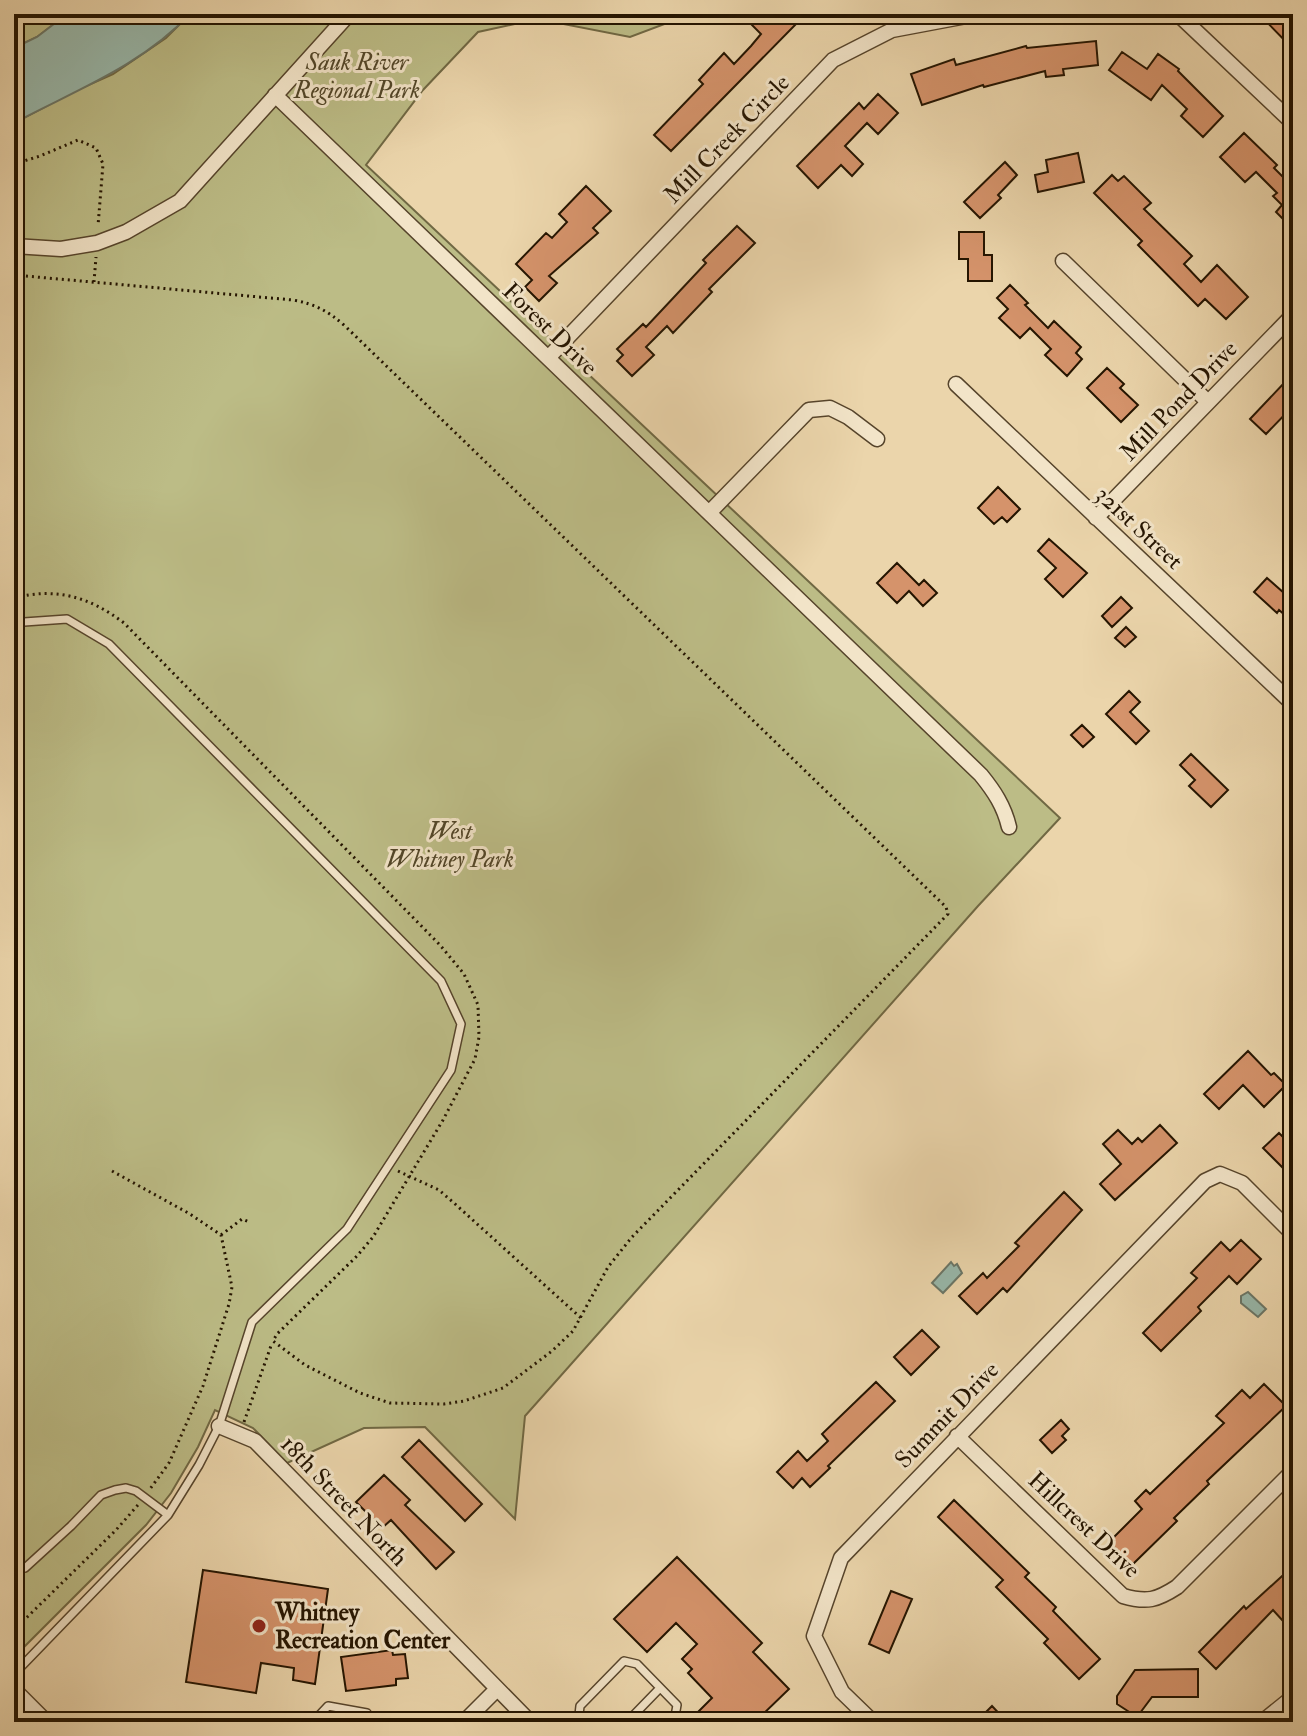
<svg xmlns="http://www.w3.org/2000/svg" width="1307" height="1736" font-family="'IM FELL Double Pica',serif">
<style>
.green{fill:#bcbc86;stroke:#706843;stroke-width:2}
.water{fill:#98b8ab;stroke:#6a7667;stroke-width:2}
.building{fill:#d5936b;stroke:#241400;stroke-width:2}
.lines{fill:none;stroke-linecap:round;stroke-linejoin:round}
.service-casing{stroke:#56442b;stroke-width:10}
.minor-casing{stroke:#56442b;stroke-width:17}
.tertiary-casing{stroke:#56442b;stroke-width:19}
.path{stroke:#241400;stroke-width:3;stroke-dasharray:2 4;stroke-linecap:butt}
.service{stroke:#f2e4c8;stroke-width:7}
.minor{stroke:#f2e4c8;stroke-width:14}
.tertiary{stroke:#f2e4c8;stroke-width:16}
.poi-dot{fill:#8f2418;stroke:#f2e4c8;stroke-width:3}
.labels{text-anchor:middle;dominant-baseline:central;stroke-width:6;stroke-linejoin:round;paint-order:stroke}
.park-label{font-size:24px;font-style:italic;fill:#524628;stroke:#f2e4c8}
.street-label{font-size:24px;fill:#241400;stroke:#f2e4c8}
.poi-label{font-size:24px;font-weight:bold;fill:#241400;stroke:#f2e4c8;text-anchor:start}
</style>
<rect width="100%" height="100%" fill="#ebd5ab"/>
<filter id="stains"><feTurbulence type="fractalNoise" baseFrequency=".0025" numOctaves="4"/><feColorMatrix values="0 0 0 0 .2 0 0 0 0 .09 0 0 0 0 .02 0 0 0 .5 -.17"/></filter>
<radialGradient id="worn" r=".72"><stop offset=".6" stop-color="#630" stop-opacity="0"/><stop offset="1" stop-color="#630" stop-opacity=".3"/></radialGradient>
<path class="green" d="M 14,14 L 67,14 L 37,37 L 14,48 Z
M 190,14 L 691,14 L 630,37 L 538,19 L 478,32 L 423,90 L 366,165 L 1060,818 L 978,906 L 525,1416 L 515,1519 L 425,1427 L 364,1428 L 287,1463 L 253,1428 L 215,1410 L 198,1447 L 171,1493 L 146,1525 L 14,1657 L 14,123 L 75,91 L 113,74 L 166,38 Z"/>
<path class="water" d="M 67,14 L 190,14 C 141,66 76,90 14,123 L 14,48 L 37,37 Z
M 951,1262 L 954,1266 L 957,1264 L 962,1273 L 943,1293 L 932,1283 Z
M 1248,1292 L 1266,1309 L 1258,1317 L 1241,1303 L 1241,1296 Z"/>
<path class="building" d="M 758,14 L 790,14 L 798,22 L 671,151 L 654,135 L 703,84 L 699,80 L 724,53 L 734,64 L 751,46 L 761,34 L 750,23 Z
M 1259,14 L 1293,14 L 1293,49 Z
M 1096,41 L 1098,65 L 1063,69 L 1064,75 L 1046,77 L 1045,71 L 984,87 L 983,85 L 922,105 L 911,74 L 954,59 L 956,65 L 1026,46 L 1027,48 Z
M 1122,52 L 1147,69 L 1158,54 L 1179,69 L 1178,71 L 1223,116 L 1203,137 L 1181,116 L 1187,109 L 1162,85 L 1151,100 L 1109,70 Z
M 878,94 L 898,113 L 878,134 L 867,123 L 845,146 L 863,164 L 852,176 L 841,165 L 818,188 L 797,166 L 859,103 L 864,109 Z
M 1244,133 L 1277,165 L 1274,168 L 1293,187 L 1293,229 L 1276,212 L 1282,205 L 1273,196 L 1277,193 L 1256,172 L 1245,182 L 1220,157 Z
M 1078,153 L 1084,182 L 1038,192 L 1035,175 L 1048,172 L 1046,160 Z
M 1005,162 L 1017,175 L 998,195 L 1001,198 L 980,218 L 964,202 Z
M 1112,175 L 1118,181 L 1124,176 L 1151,203 L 1144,209 L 1192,256 L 1184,264 L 1201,282 L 1217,265 L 1248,297 L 1226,319 L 1205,299 L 1198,306 L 1138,245 L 1142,241 L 1094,193 Z
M 586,186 L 611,211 L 593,228 L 598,233 L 549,276 L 557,283 L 539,301 L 525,287 L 532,280 L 516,264 L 546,233 L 552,238 L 567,222 L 559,214 Z
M 737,226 L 755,243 L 709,289 L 712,292 L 673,333 L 667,326 L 646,347 L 654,355 L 632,376 L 617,361 L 623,355 L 617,349 L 643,324 L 646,327 L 706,263 L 703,260 Z
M 959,232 L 984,232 L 984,255 L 992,255 L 992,281 L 968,281 L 968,259 L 959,259 Z
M 1010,285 L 1028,303 L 1025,305 L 1048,328 L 1054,321 L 1081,347 L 1076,353 L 1082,359 L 1067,376 L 1045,355 L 1051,349 L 1030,328 L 1020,338 L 999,318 L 1008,309 L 997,298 Z
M 1107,368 L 1124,384 L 1120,388 L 1138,405 L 1121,422 L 1087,388 Z
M 1286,381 L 1293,388 L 1293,406 L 1266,434 L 1250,419 Z
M 998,487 L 1020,509 L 1007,522 L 1002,517 L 994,524 L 978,508 Z
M 1049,539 L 1087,573 L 1063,597 L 1045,579 L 1056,568 L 1038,551 Z
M 897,563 L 919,585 L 924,580 L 937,593 L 923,606 L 909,591 L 897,603 L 877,583 Z
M 1267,578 L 1293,601 L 1293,622 L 1279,610 L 1277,613 L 1254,592 Z
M 1121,597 L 1132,608 L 1112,627 L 1102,616 Z
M 1126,627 L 1136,637 L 1125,647 L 1115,638 Z
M 1129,691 L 1140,702 L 1130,712 L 1149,731 L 1136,744 L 1106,714 Z
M 1082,725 L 1094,737 L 1083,747 L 1071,735 Z
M 1191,754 L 1228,790 L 1211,807 L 1189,786 L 1195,780 L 1180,765 Z
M 1248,1051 L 1271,1075 L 1274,1073 L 1286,1085 L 1264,1107 L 1243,1085 L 1219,1109 L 1204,1094 Z
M 1160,1125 L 1177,1143 L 1115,1200 L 1100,1184 L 1121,1164 L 1103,1144 L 1118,1130 L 1132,1144 L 1138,1138 L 1142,1142 Z
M 1279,1133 L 1293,1147 L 1293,1178 L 1263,1148 Z
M 1064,1192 L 1082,1210 L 1007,1292 L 1003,1288 L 977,1314 L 959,1296 L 983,1273 L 987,1278 L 1019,1246 L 1015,1243 Z
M 1241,1240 L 1261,1259 L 1237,1284 L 1229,1276 L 1198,1307 L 1201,1311 L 1161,1351 L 1143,1333 L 1197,1278 L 1191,1273 L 1221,1242 L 1230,1251 Z
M 922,1330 L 939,1347 L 911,1375 L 894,1357 Z
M 876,1382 L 895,1401 L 828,1466 L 830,1468 L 810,1487 L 802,1478 L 793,1488 L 777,1472 L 798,1451 L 807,1461 L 828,1441 L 822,1434 Z
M 1264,1384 L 1286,1406 L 1207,1481 L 1209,1484 L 1174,1518 L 1177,1521 L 1132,1565 L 1109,1542 L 1142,1509 L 1135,1501 L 1146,1490 L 1150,1494 L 1224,1423 L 1216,1416 L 1242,1390 L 1250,1398 Z
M 1061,1420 L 1069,1429 L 1062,1436 L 1066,1440 L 1052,1453 L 1040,1440 Z
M 419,1440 L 482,1504 L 465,1521 L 402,1457 Z
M 384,1475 L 410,1500 L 405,1505 L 454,1552 L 436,1569 L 391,1520 L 382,1528 L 356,1502 Z
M 954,1500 L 1029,1573 L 1025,1577 L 1056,1607 L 1053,1611 L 1100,1659 L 1079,1679 L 1044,1643 L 1048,1639 L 996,1587 L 1003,1580 L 938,1517 Z
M 677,1557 L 762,1643 L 753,1652 L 789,1689 L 755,1722 L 688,1722 L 712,1698 L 688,1673 L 692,1669 L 682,1659 L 697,1644 L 676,1623 L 647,1652 L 614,1619 Z
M 1293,1566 L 1293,1632 L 1273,1610 L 1216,1669 L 1199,1652 L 1244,1606 L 1246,1609 Z
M 203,1570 L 328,1589 L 315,1684 L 293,1680 L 294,1668 L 261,1663 L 256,1693 L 186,1682 Z
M 891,1591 L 912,1599 L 889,1653 L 869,1644 Z
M 392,1650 L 393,1655 L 405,1654 L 408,1678 L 396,1679 L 396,1685 L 346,1691 L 341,1657 Z
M 1198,1669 L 1198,1697 L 1152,1697 L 1137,1717 L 1117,1704 L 1117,1696 L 1135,1670 Z
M 992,1706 L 1007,1722 L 976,1722 Z"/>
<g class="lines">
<defs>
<path id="service" d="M 14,628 L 24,622 L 67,619 L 109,644 L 441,981 L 461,1024 L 451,1070 L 347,1229 L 252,1322 L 219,1426 L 199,1465 L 168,1515 L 14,1674
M 25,1568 L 71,1526 L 101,1495 L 115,1490 L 126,1488 L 136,1491 L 168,1515
M 579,1715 L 580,1706 L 624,1661 L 637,1664 L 677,1705 L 674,1722
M 313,1722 L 328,1706 L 367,1713
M 572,1722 L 579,1715 L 586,1722
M 627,1722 L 660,1688"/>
<path id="minor" d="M 1174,14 L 1182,18 L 1293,123
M 275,95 L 981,775 C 994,791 1004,806 1009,827
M 14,246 L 61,249 L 97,243 L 126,232 L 180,201 L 349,14
M 1063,261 L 1208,402
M 548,358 L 833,60 L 892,30 L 977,14
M 956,384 L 1293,704
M 709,513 L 809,410 L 830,408 L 848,417 L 877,439
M 1096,518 L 1293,315
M 219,1426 L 255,1441 L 530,1722
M 957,1436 L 1123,1596 C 1147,1603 1157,1600 1177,1587 L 1293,1471
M 464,1722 L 497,1689
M 873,1722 L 842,1692 L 814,1636 L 841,1558 L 1205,1181 L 1220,1174 L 1242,1183 L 1293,1234
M 1262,1722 L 1293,1697"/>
<path id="tertiary" d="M 14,1691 L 45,1722"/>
</defs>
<use href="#service" class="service-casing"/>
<use href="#minor" class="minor-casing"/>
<use href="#tertiary" class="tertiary-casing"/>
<path class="path" d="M 14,164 L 40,156 L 78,140 L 96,148 L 103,164 L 98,226
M 14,275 L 293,300 C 315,304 328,311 345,326 L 946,907 L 948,914 L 632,1237 L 608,1267 L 573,1331 L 552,1351 L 503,1388 L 464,1401 L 444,1404 L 390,1403 L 360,1393 L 305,1365 L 273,1341 L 277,1334 L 357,1256 L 373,1237 L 443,1120 L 475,1059 L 479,1037 L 478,1005 L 464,974 L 440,945 L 124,623 C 90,597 56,587 14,598
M 94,282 L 96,257
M 112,1171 L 190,1214 L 221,1235 L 232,1287 L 229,1304 L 203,1386 L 169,1463 L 150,1489
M 398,1171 L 439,1190 L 454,1203 L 581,1318
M 221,1235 L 242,1219 L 249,1222
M 244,1422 L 272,1343
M 14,1630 L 116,1530 L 138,1505"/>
<use href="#service" class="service"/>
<use href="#minor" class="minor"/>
<use href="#tertiary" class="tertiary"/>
</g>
<circle class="poi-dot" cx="259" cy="1626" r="8"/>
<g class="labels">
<g class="park-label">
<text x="357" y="62">Sauk River<tspan x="357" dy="28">Regional Park</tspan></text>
<text x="450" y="831">West<tspan x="450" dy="28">Whitney Park</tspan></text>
</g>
<g class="street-label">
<text transform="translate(727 139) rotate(-46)">Mill Creek Circle</text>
<text transform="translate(550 329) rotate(44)">Forest Drive</text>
<text transform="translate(1179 401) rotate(-46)">Mill Pond Drive</text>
<text transform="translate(1139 528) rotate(43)">321st Street</text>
<text transform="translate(947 1415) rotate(-46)">Summit Drive</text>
<text transform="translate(344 1501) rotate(46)">18th Street North</text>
<text transform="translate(1084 1525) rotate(43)">Hillcrest Drive</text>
</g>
<g class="poi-label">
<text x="275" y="1612">Whitney<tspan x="275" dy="28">Recreation Center</tspan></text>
</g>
</g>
<rect width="1307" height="1736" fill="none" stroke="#ebd5ab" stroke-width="48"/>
<rect x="16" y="16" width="1275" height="1704" fill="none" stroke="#241400" stroke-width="4"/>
<rect x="24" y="24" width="1259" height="1688" fill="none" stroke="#241400" stroke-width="2"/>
<rect width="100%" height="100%" filter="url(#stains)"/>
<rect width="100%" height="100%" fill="url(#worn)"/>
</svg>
